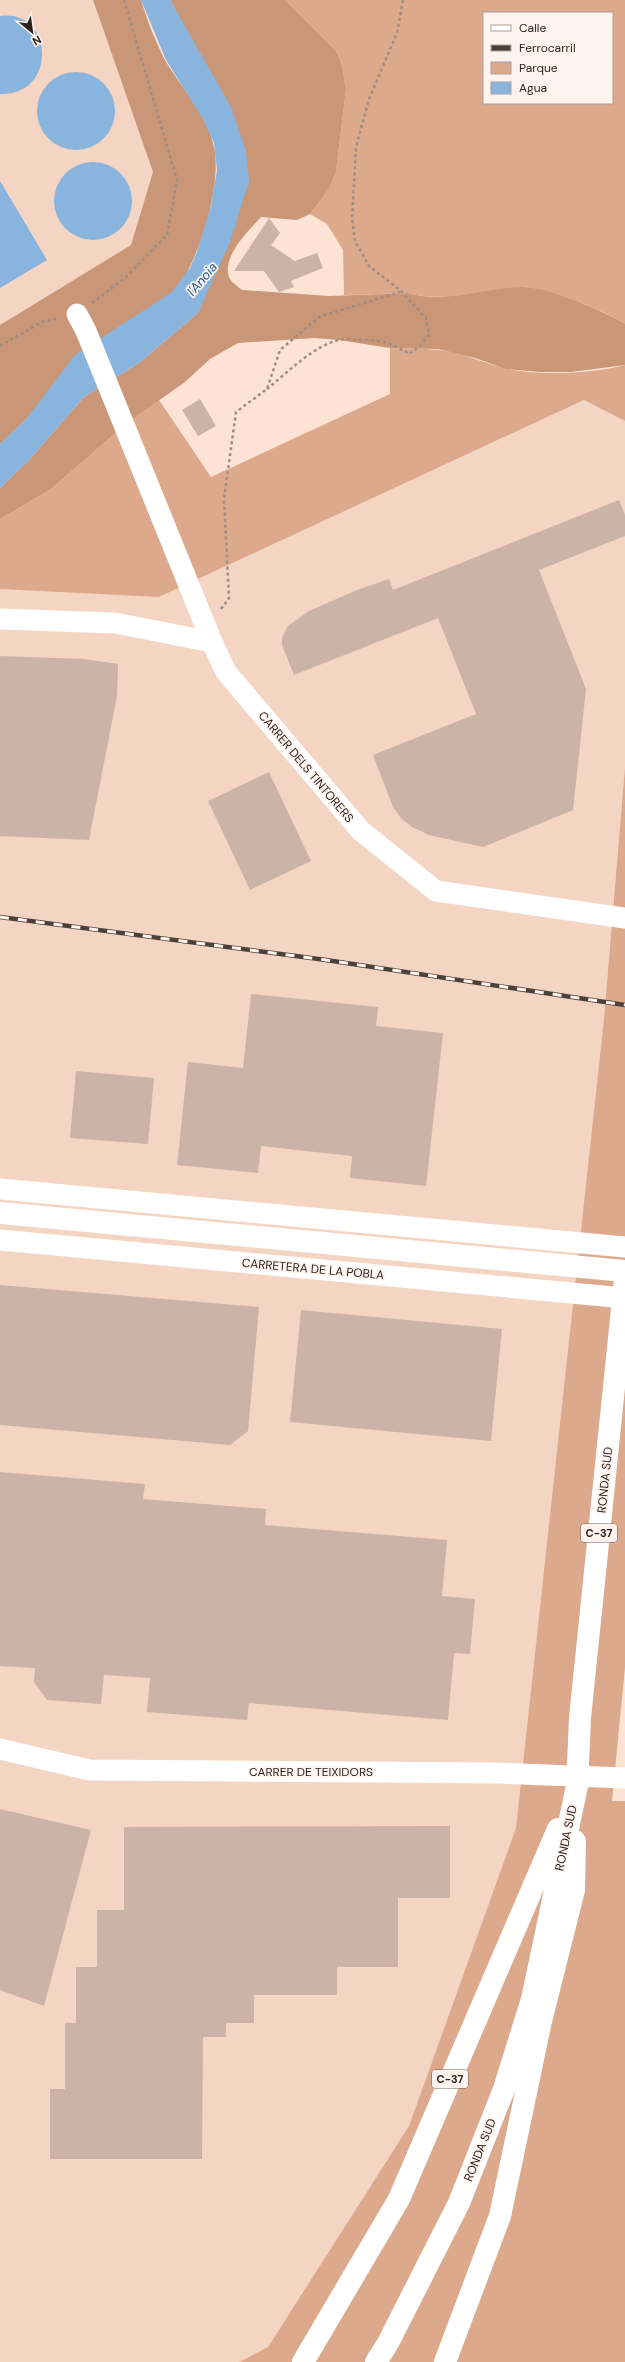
<svg xmlns="http://www.w3.org/2000/svg" width="625" height="2362" font-family="'DM Sans',sans-serif">
<style>
.built{fill:#f4d4c2}
.green{fill:#dca98c;fill-rule:evenodd}
.forest{fill:#c99678}
.water{fill:#89b4dd}
.building{fill:#cbb4a6}
.lines{fill:none;stroke-linecap:round;stroke-linejoin:round}
.path{stroke:#9f8d83;stroke-width:2.5;stroke-dasharray:3 3;stroke-linecap:butt}
.minor{stroke:#fff;stroke-width:21}
.tertiary{stroke:#fff;stroke-width:22}
.trunk{stroke:#fff;stroke-width:22}
.rail-casing{stroke:#4c413a;stroke-width:4.5}
.rail{stroke:#fef3ee;stroke-width:3;stroke-dasharray:9;stroke-linecap:butt}
.labels{text-anchor:middle;dominant-baseline:central;stroke-width:3.5;stroke-linejoin:round;paint-order:stroke}
.shield{fill:#fef3ee;stroke:#6b615c;stroke-width:1}
.shield-label{font-size:11px;font-weight:bold;fill:#2c231e}
.street-label{font-size:12px;fill:#2c231e;stroke:#fef3ee}
.water-label{font-size:13px;font-style:italic;fill:#19598c;stroke:#fef3ee}
</style>
<rect width="100%" height="100%" fill="#fce3d4"/>
<path class="built" d="M 0,0 L 93,0 L 153,172 L 131,245 L 0,325 Z
M 584,400 L 625,421 L 625,767 L 604,1019 L 516,1828 L 409,2126 L 268,2347 L 239,2362 L 0,2362 L 0,589 L 159,596 Z"/>
<path class="green" d="M 285,0 L 625,0 L 625,324 C 600,308 550,289 522,287 C 489,290 438,303 408,293 L 344,295 L 343,250 L 327,224 L 310,214 L 329,189 L 336,172 L 346,89 L 341,62 L 336,51 ZM 484,13 L 612,13 L 612,103 L 484,103 Z
M 390,348 C 406,349 423,348 439,350 C 462,352 482,363 504,368 C 536,376 592,374 625,365 L 625,421 L 584,400 L 159,597 L 0,589 L 0,519 L 51,489 L 127,423 L 159,400 L 211,477 L 390,394 Z
M 625,767 L 625,1667 L 612,1801 L 625,1801 L 625,2362 L 239,2362 L 268,2347 L 409,2126 L 516,1828 L 604,1019 Z"/>
<path class="forest" d="M 93,0 L 141,0 C 147,20 156,43 166,62 C 182,88 205,113 213,143 C 224,179 200,260 176,289 C 165,300 151,306 139,315 C 105,341 73,372 41,401 L 27,418 L 0,444 L 0,325 L 131,245 L 153,172 Z
M 170,0 L 285,0 L 336,51 L 341,62 L 346,89 L 336,172 L 329,189 L 310,214 L 297,220 L 261,217 C 249,230 216,262 232,282 C 235,285 239,287 242,290 L 329,296 L 408,293 C 441,304 485,289 520,287 C 546,286 602,310 625,324 L 625,365 L 571,372 L 540,372 L 506,369 L 475,358 L 438,349 L 390,348 L 339,340 L 315,338 L 238,343 L 210,359 L 185,382 L 127,423 L 51,489 L 0,519 L 0,488 L 30,459 L 84,397 L 139,363 L 198,313 L 249,181 L 190,38 Z"/>
<path class="water" d="M 141,0 L 170,0 L 231,107 L 246,151 L 249,181 L 230,242 L 198,313 L 139,363 L 84,397 L 30,459 L 0,488 L 0,444 L 27,418 L 75,355 L 172,292 L 190,268 L 197,252 L 211,206 L 217,170 L 214,143 L 203,119 L 166,60 Z
M 0,16 C 54,9 58,96 0,94 Z
M37 111a39 39 0 1 1 78 0a39 39 0 1 1-78 0Z
M54 201a39 39 0 1 1 78 0a39 39 0 1 1-78 0Z
M 0,181 L 47,260 L 0,288 Z"/>
<path class="building" d="M 269,218 L 280,233 L 271,245 L 295,261 L 317,253 L 323,268 L 291,281 L 294,287 L 279,292 L 264,271 L 234,271 Z
M 200,399 L 216,426 L 198,436 L 182,410 Z
M 619,500 L 625,515 L 625,536 L 539,570 L 586,689 L 573,810 L 483,847 L 429,835 L 412,827 L 401,818 L 393,807 L 373,755 L 476,714 L 438,618 L 294,675 L 282,645 L 282,638 L 288,626 L 309,611 L 357,590 L 389,579 L 393,590 Z
M 0,656 L 84,659 L 118,664 L 117,696 L 89,840 L 0,836 Z
M 269,772 L 311,861 L 250,890 L 208,801 Z
M 251,994 L 378,1007 L 376,1026 L 443,1033 L 426,1186 L 350,1178 L 352,1156 L 261,1146 L 258,1173 L 177,1165 L 188,1062 L 243,1068 Z
M 76,1071 L 154,1078 L 148,1144 L 70,1138 Z
M 0,1285 L 259,1307 L 248,1431 L 230,1445 L 0,1425 Z
M 301,1310 L 502,1329 L 491,1441 L 290,1422 Z
M 0,1472 L 145,1484 L 143,1499 L 266,1509 L 265,1525 L 447,1540 L 442,1596 L 475,1599 L 470,1654 L 454,1653 L 448,1720 L 249,1703 L 247,1720 L 147,1712 L 150,1678 L 104,1675 L 101,1704 L 47,1700 L 34,1682 L 35,1668 L 0,1666 Z
M 0,1809 L 91,1830 L 44,2006 L 0,1990 Z
M 450,1826 L 450,1898 L 398,1898 L 398,1967 L 337,1967 L 337,1995 L 254,1995 L 254,2023 L 226,2023 L 226,2037 L 203,2037 L 202,2159 L 50,2159 L 50,2089 L 65,2089 L 65,2023 L 76,2023 L 76,1967 L 97,1967 L 97,1910 L 124,1910 L 124,1827 Z"/>
<g class="lines">
<path class="path" d="M 92,303 L 125,278 L 167,235 L 177,180 L 124,0
M 0,346 L 42,322 L 59,318
M 267,389 C 288,372 311,348 338,340 C 345,338 355,340 363,340 C 380,340 395,344 409,354 L 421,345 L 429,335 L 426,318 L 401,291 L 369,266 L 355,241 L 352,219 L 356,147 L 369,99 L 397,33 L 403,0
M 221,609 L 229,598 L 224,499 L 236,412 L 267,389 L 280,350 L 319,317 L 400,292"/>
<path class="minor" d="M 77,314 L 86,331 L 212,642
M 0,619 L 115,623 L 212,642 L 226,672 L 361,831 L 436,891 L 625,918
M 0,1189 L 625,1247
M 0,1240 L 625,1298
M 0,1749 L 89,1770 L 498,1773 L 625,1778"/>
<path class="tertiary" d="M 0,1213 L 625,1271"/>
<path class="trunk" d="M 303,2362 L 399,2199 L 558,1829
M 376,2362 L 388,2343 L 459,2203 L 504,2089 L 532,1999 L 577,1786 L 580,1718 L 625,1280
M 445,2362 L 500,2216 L 541,2021 L 574,1890 L 575,1841"/>
<defs>
<path id="rail" d="M 0,917 L 326,960 L 625,1005"/>
</defs>
<use href="#rail" class="rail-casing"/>
<use href="#rail" class="rail"/>
</g>
<g class="labels">
<g class="shield">
<rect x="581" y="1524" width="36" height="18" rx="3"/>
<rect x="432" y="2070" width="36" height="18" rx="3"/>
</g>
<g class="shield-label">
<text x="599" y="1533">C-37</text>
<text x="450" y="2079">C-37</text>
</g>
<g class="street-label">
<text transform="translate(306 767) rotate(50)">CARRER DELS TINTORERS</text>
<text transform="translate(313 1269) rotate(5)">CARRETERA DE LA POBLA</text>
<text transform="translate(605 1480) rotate(-84)">RONDA SUD</text>
<text x="311" y="1772">CARRER DE TEIXIDORS</text>
<text transform="translate(566 1838) rotate(-78)">RONDA SUD</text>
<text transform="translate(480 2150) rotate(-68)">RONDA SUD</text>
</g>
<g class="water-label">
<text transform="translate(202 279) rotate(-50)">l'Anoia</text>
</g>
</g>
<rect x="483" y="12" width="130" height="92" fill="#fef3ee" stroke="#aaa09b"/>
<rect x="491" y="25" width="20" height="6" fill="#ffffff" stroke="#aaa09b"/>
<text x="519" y="32" font-size="12" fill="#2c231e">Calle</text>
<rect x="491" y="45" width="20" height="6" fill="#4c413a" stroke="#aaa09b"/>
<text x="519" y="52" font-size="12" fill="#2c231e">Ferrocarril</text>
<rect x="491" y="62" width="20" height="12" fill="#dca98c" stroke="#aaa09b"/>
<text x="519" y="72" font-size="12" fill="#2c231e">Parque</text>
<rect x="491" y="82" width="20" height="12" fill="#89b4dd" stroke="#aaa09b"/>
<text x="519" y="92" font-size="12" fill="#2c231e">Agua</text>
<g transform="translate(32 32) rotate(151)" stroke="#fef3ee" stroke-width="3" paint-order="stroke">
<path d="M0-3L7 15L0 10L-7 15Z" fill="#2c231e"/>
<text y="-6" font-size="11" font-weight="bold" text-anchor="middle" fill="#2c231e">N</text>
</g>
</svg>
